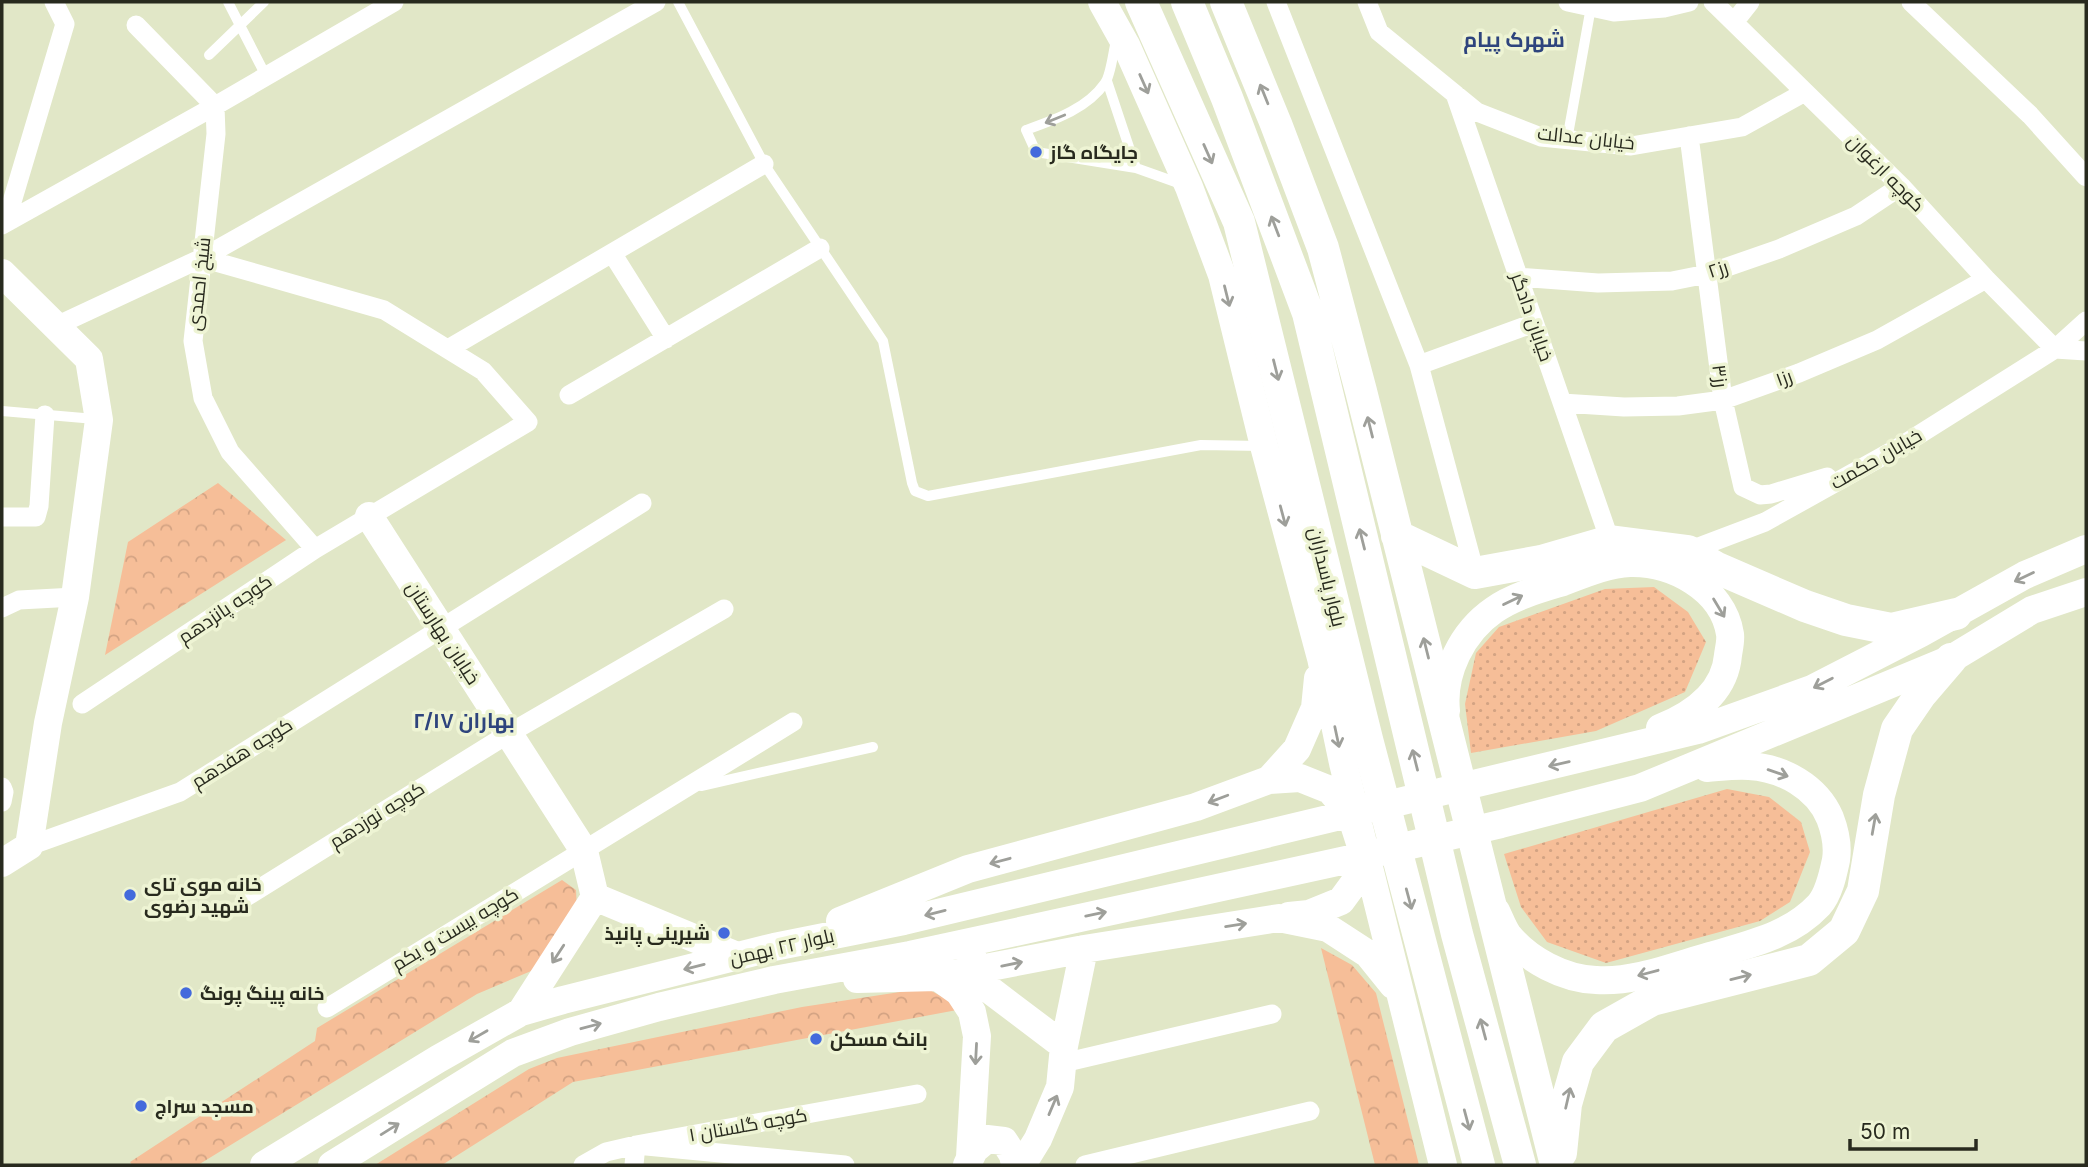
<svg xmlns="http://www.w3.org/2000/svg" width="2088" height="1167" font-family="Inter,Cairo,sans-serif">
<style>
.grass{fill:url(#grass-dots)}
.park{fill:url(#park-crowns)}
.lines{fill:none;stroke-linecap:round;stroke-linejoin:round}
.lane{stroke:#fff;stroke-width:10}
.street{stroke:#fff;stroke-width:19}
.secondary{stroke:#fff;stroke-width:28}
.primary{stroke:#fff;stroke-width:32}
.oneway{stroke:#9e9f9a}
.poi-dot{fill:#436adc;stroke:#eef4d4;stroke-width:2.5}
.labels{text-anchor:middle;dominant-baseline:central;stroke-width:7;stroke-linejoin:round;paint-order:stroke}
.street-label{font-size:19px;fill:#282a1e;stroke:#eef4d4}
.poi-label{font-size:19px;font-weight:bold;fill:#282a1e;stroke:#eef4d4;text-anchor:start}
.neighbourhood-label{font-size:21px;font-weight:bold;fill:#2e447d;stroke:#eef4d4}
</style>
<defs>
<pattern id="grass-dots" width="8" height="8" patternUnits="userSpaceOnUse" patternTransform="scale(1.75)"><rect width="8" height="8" fill="#f6be98"/><path d="M2 2h.1M6 6h.1" fill="none" stroke="#d3a383" stroke-width="1.8" stroke-linecap="round"/></pattern>
<pattern id="park-crowns" width="20" height="18" patternUnits="userSpaceOnUse" patternTransform="scale(1.75)"><rect width="20" height="18" fill="#f6be98"/><path d="M2 6a3 3 0 1 1 6 0M12 15a3 3 0 1 1 6 0" fill="none" stroke="#d3a383"/></pattern>
</defs>
<rect width="100%" height="100%" fill="#e1e7c7"/>
<path class="grass" d="M 1654,587 L 1688,612 L 1706,642 L 1685,692 L 1596,731 L 1471,753 L 1465,704 L 1476,653 L 1499,627 L 1605,589 Z
M 1727,789 L 1769,797 L 1801,822 L 1810,852 L 1790,902 L 1760,921 L 1606,963 L 1547,942 L 1521,907 L 1504,854 Z"/>
<path class="park" d="M 218,483 L 286,540 L 105,655 L 128,542 Z
M 562,880 L 576,890 L 577,911 L 543,966 L 477,994 L 198,1165 L 132,1165 L 130,1162 L 315,1041 L 317,1028 Z
M 1321,948 L 1352,965 L 1376,993 L 1419,1165 L 1375,1165 Z
M 926,988 L 948,1000 L 957,1010 L 573,1082 L 442,1165 L 375,1165 L 529,1069 L 557,1058 L 802,1007 Z"/>
<g class="lines">
<path class="lane" d="M 228,2 L 266,76
M 678,2 L 764,164 L 883,341 L 912,483 L 915,491 L 928,496 L 1201,445 L 1262,446
M 1116,41 C 1113,52 1111,75 1105,83 C 1087,109 1054,120 1026,130 L 1036,152 L 1136,168 L 1181,184
M 209,55 L 264,2
M 1107,81 L 1136,168
M 1567,140 L 1591,7
M 2,411 L 95,419
M 701,786 L 873,747"/>
<path class="street" d="M 1276,2 L 1419,365 L 1475,573
M 1367,2 L 1379,32 L 1477,112 L 1541,137 L 1631,146 L 1742,127 L 1805,92
M 1568,2 L 1614,12 L 1664,8 L 1689,2
M 1713,2 L 1901,186 L 1986,279 L 2055,349
M 1911,2 L 2030,115 L 2086,177
M 1735,21 L 1750,2
M 136,25 L 215,106
M 1455,94 L 1610,541
M 215,106 L 216,134 L 193,341 L 203,398 L 230,452 L 315,549
M 1689,136 L 1723,400 L 1743,487 L 1760,495 L 1771,494 L 1827,477
M 6,222 L 65,24 L 54,2
M 2,225 L 215,106 L 394,2
M 612,253 L 666,339
M 1518,277 L 1598,283 L 1672,281 L 1707,274 L 1779,249 L 1856,216 L 1901,186
M 56,326 L 202,258
M 448,349 L 764,164
M 2055,349 L 2086,351
M 1419,365 L 1534,323
M 569,395 L 820,248
M 1562,403 L 1624,407 L 1678,406 L 1723,400 L 1799,373 L 1877,340 L 1986,279
M 2,517 L 36,517 L 39,506 L 45,415
M 1683,553 L 1765,522 L 1901,446 L 2055,349 L 2086,321
M 2,608 L 19,600 L 75,597
M 82,704 L 315,549 L 528,422 L 483,371 L 384,310 L 202,258 L 656,2
M 2,787 L 4,792 L 2,802
M 29,846 L 180,792 L 642,503
M 246,897 L 508,734 L 724,609
M 327,1008 L 793,722
M 1063,1063 L 1272,1014
M 583,1165 L 606,1152 L 636,1145 L 917,1094
M 634,1165 L 636,1145 L 845,1165
M 1085,1165 L 1310,1111"/>
<path class="secondary" d="M 1102,2 L 1126,45 L 1189,187 L 1222,275 L 1264,446 L 1321,658 L 1343,763 L 1443,1165
M 2,273 L 89,359 L 99,420 L 75,597 L 48,723 L 29,846 L 2,863
M 369,516 L 584,851 L 595,897
M 1446,711 C 1442,673 1462,632 1494,610 C 1514,596 1540,589 1563,582 C 1584,574 1607,564 1630,563 C 1672,562 1723,588 1730,634 C 1731,640 1729,648 1728,655 C 1725,693 1692,715 1660,728
M 1269,780 L 1300,778 L 1330,790 L 1351,815 L 1360,843 L 1360,875 L 1341,901 L 1309,914 L 1289,916
M 595,897 L 737,956
M 1496,911 C 1500,919 1503,928 1508,935 C 1528,960 1564,979 1596,980 C 1632,983 1675,966 1710,956 C 1750,944 1790,936 1819,905 C 1829,894 1833,874 1836,860 C 1838,847 1835,831 1830,818 C 1817,787 1783,768 1749,766 C 1735,765 1721,767 1707,768
M 840,921 L 968,869 L 1196,807 L 1269,780 L 1297,749 L 1315,708 L 1318,678
M 972,955 L 975,972 L 986,987 L 1064,1046
M 938,977 L 959,992 L 972,1012 L 977,1036 L 970,1157
M 857,979 L 938,977 L 1084,949 L 1279,918 L 1328,928 L 1368,954 L 1393,985
M 521,1012 L 595,897
M 264,1165 L 438,1059 L 521,1012 L 563,1000 L 774,947 L 904,921 L 1698,730 L 1812,689 L 1921,633 L 2025,575 L 2086,549
M 332,1165 L 513,1053 L 570,1032 L 659,1007 L 774,980 L 910,955 L 1346,860 L 1501,824 L 1640,788 L 1951,659 L 2032,610 L 2086,592
M 967,1165 L 974,1150 L 987,1139 L 1004,1141 L 1013,1155 L 1015,1165
M 1022,1165 L 1038,1139 L 1060,1087 L 1064,1046 L 1084,949"/>
<path class="primary" d="M 1141,2 L 1239,222 L 1367,739 L 1479,1165
M 1187,2 L 1227,98 L 1308,313 L 1457,934 L 1520,1165
M 1226,2 L 1276,124 L 1323,248 L 1361,391 L 1556,1165
M 1397,536 L 1475,573 L 1541,561 L 1610,541 L 1688,551 L 1717,568 L 1805,606 L 1846,620 L 1891,629 L 1956,614
M 1561,1153 L 1566,1104 L 1578,1062 L 1604,1027 L 1652,1000 L 1809,960 L 1844,931 L 1863,891 L 1879,795 L 1897,729 L 1921,694 L 1951,659"/>
</g>
<defs><path id="oneway-shaft" d="M-6 0H5M1.5-3L5.5 0L1.5 3" fill="none" stroke-width="1.6" stroke-linecap="round" stroke-linejoin="round" transform="scale(1.75)"/></defs>
<g class="oneway">
<use href="#oneway-shaft" transform="translate(1144 84) rotate(66)"/>
<use href="#oneway-shaft" transform="translate(1264 94) rotate(-112)"/>
<use href="#oneway-shaft" transform="translate(1055 119) rotate(158)"/>
<use href="#oneway-shaft" transform="translate(1208 154) rotate(66)"/>
<use href="#oneway-shaft" transform="translate(1275 226) rotate(-111)"/>
<use href="#oneway-shaft" transform="translate(1227 296) rotate(76)"/>
<use href="#oneway-shaft" transform="translate(1276 370) rotate(76)"/>
<use href="#oneway-shaft" transform="translate(1370 427) rotate(-104)"/>
<use href="#oneway-shaft" transform="translate(1283 516) rotate(75)"/>
<use href="#oneway-shaft" transform="translate(1362 539) rotate(-104)"/>
<use href="#oneway-shaft" transform="translate(2024 577) rotate(154)"/>
<use href="#oneway-shaft" transform="translate(1513 600) rotate(-26)"/>
<use href="#oneway-shaft" transform="translate(1719 608) rotate(59)"/>
<use href="#oneway-shaft" transform="translate(1426 648) rotate(-104)"/>
<use href="#oneway-shaft" transform="translate(1823 683) rotate(153)"/>
<use href="#oneway-shaft" transform="translate(1337 737) rotate(78)"/>
<use href="#oneway-shaft" transform="translate(1415 760) rotate(-104)"/>
<use href="#oneway-shaft" transform="translate(1559 764) rotate(167)"/>
<use href="#oneway-shaft" transform="translate(1778 773) rotate(19)"/>
<use href="#oneway-shaft" transform="translate(1218 799) rotate(159)"/>
<use href="#oneway-shaft" transform="translate(1874 824) rotate(-80)"/>
<use href="#oneway-shaft" transform="translate(1000 861) rotate(165)"/>
<use href="#oneway-shaft" transform="translate(1409 899) rotate(75)"/>
<use href="#oneway-shaft" transform="translate(935 913) rotate(166)"/>
<use href="#oneway-shaft" transform="translate(1096 914) rotate(-12)"/>
<use href="#oneway-shaft" transform="translate(1236 925) rotate(-9)"/>
<use href="#oneway-shaft" transform="translate(558 954) rotate(123)"/>
<use href="#oneway-shaft" transform="translate(1012 964) rotate(-12)"/>
<use href="#oneway-shaft" transform="translate(694 967) rotate(166)"/>
<use href="#oneway-shaft" transform="translate(1648 973) rotate(165)"/>
<use href="#oneway-shaft" transform="translate(1741 977) rotate(-14)"/>
<use href="#oneway-shaft" transform="translate(591 1026) rotate(-15)"/>
<use href="#oneway-shaft" transform="translate(1483 1029) rotate(-105)"/>
<use href="#oneway-shaft" transform="translate(478 1036) rotate(150)"/>
<use href="#oneway-shaft" transform="translate(976 1054) rotate(93)"/>
<use href="#oneway-shaft" transform="translate(1568 1098) rotate(-77)"/>
<use href="#oneway-shaft" transform="translate(1053 1105) rotate(-67)"/>
<use href="#oneway-shaft" transform="translate(1467 1120) rotate(75)"/>
<use href="#oneway-shaft" transform="translate(390 1129) rotate(-32)"/>
</g>
<g class="poi-dot">
<circle cx="1036" cy="152" r="7"/>
<circle cx="130" cy="895" r="7"/>
<circle cx="724" cy="933" r="7"/>
<circle cx="186" cy="993" r="7"/>
<circle cx="816" cy="1039" r="7"/>
<circle cx="141" cy="1106" r="7"/>
</g>
<g class="labels">
<g class="street-label">
<text transform="translate(1586 138) rotate(6)">خیابان عدالت</text>
<text transform="translate(1886 173) rotate(45)">کوچه ارغوان</text>
<text transform="translate(1718 269) rotate(-18)">رز۲</text>
<text transform="translate(199 284) rotate(-84)">شیخ احمدی</text>
<text transform="translate(1532 317) rotate(71)">خیابان دادگر</text>
<text transform="translate(1720 376) rotate(83)">رز۳</text>
<text transform="translate(1784 378) rotate(-20)">رز۱</text>
<text transform="translate(1876 459) rotate(-30)">خیابان حکمت</text>
<text transform="translate(1327 577) rotate(76)">بلوار پاسداران</text>
<text transform="translate(225 609) rotate(-34)">کوچه پانزدهم</text>
<text transform="translate(443 633) rotate(57)">خیابان بهارستان</text>
<text transform="translate(242 753) rotate(-32)">کوچه هفدهم</text>
<text transform="translate(377 815) rotate(-32)">کوچه نوزدهم</text>
<text transform="translate(455 929) rotate(-31)">کوچه بیست و یکم</text>
<text transform="translate(782 947) rotate(-13)">بلوار ۲۲ بهمن</text>
<text transform="translate(748 1125) rotate(-10)">کوچه گلستان ۱</text>
</g>
<g class="poi-label">
<text x="1050" y="152">جایگاه گاز</text>
<text x="144" y="884">خانه موی تای<tspan x="144" dy="22">شهید رضوی</tspan></text>
<text x="710" y="933" text-anchor="end">شیرینی پانیذ</text>
<text x="200" y="993">خانه پینگ پونگ</text>
<text x="830" y="1039">بانک مسکن</text>
<text x="155" y="1106">مسجد سراج</text>
</g>
<g class="neighbourhood-label">
<text x="1514" y="39">شهرک پیام</text>
<text x="464" y="720">۲/۱۷ بهاران</text>
</g>
</g>
<rect width="2088" height="1167" fill="none" stroke="#282a1e" stroke-width="7"/>
<path d="M1850 1139v10h126v-10" fill="none" stroke="#282a1e" stroke-width="3.5"/>
<text x="1860" y="1139" font-size="21" fill="#282a1e" stroke="#eef4d4" stroke-width="5" paint-order="stroke">50 m</text>
</svg>
